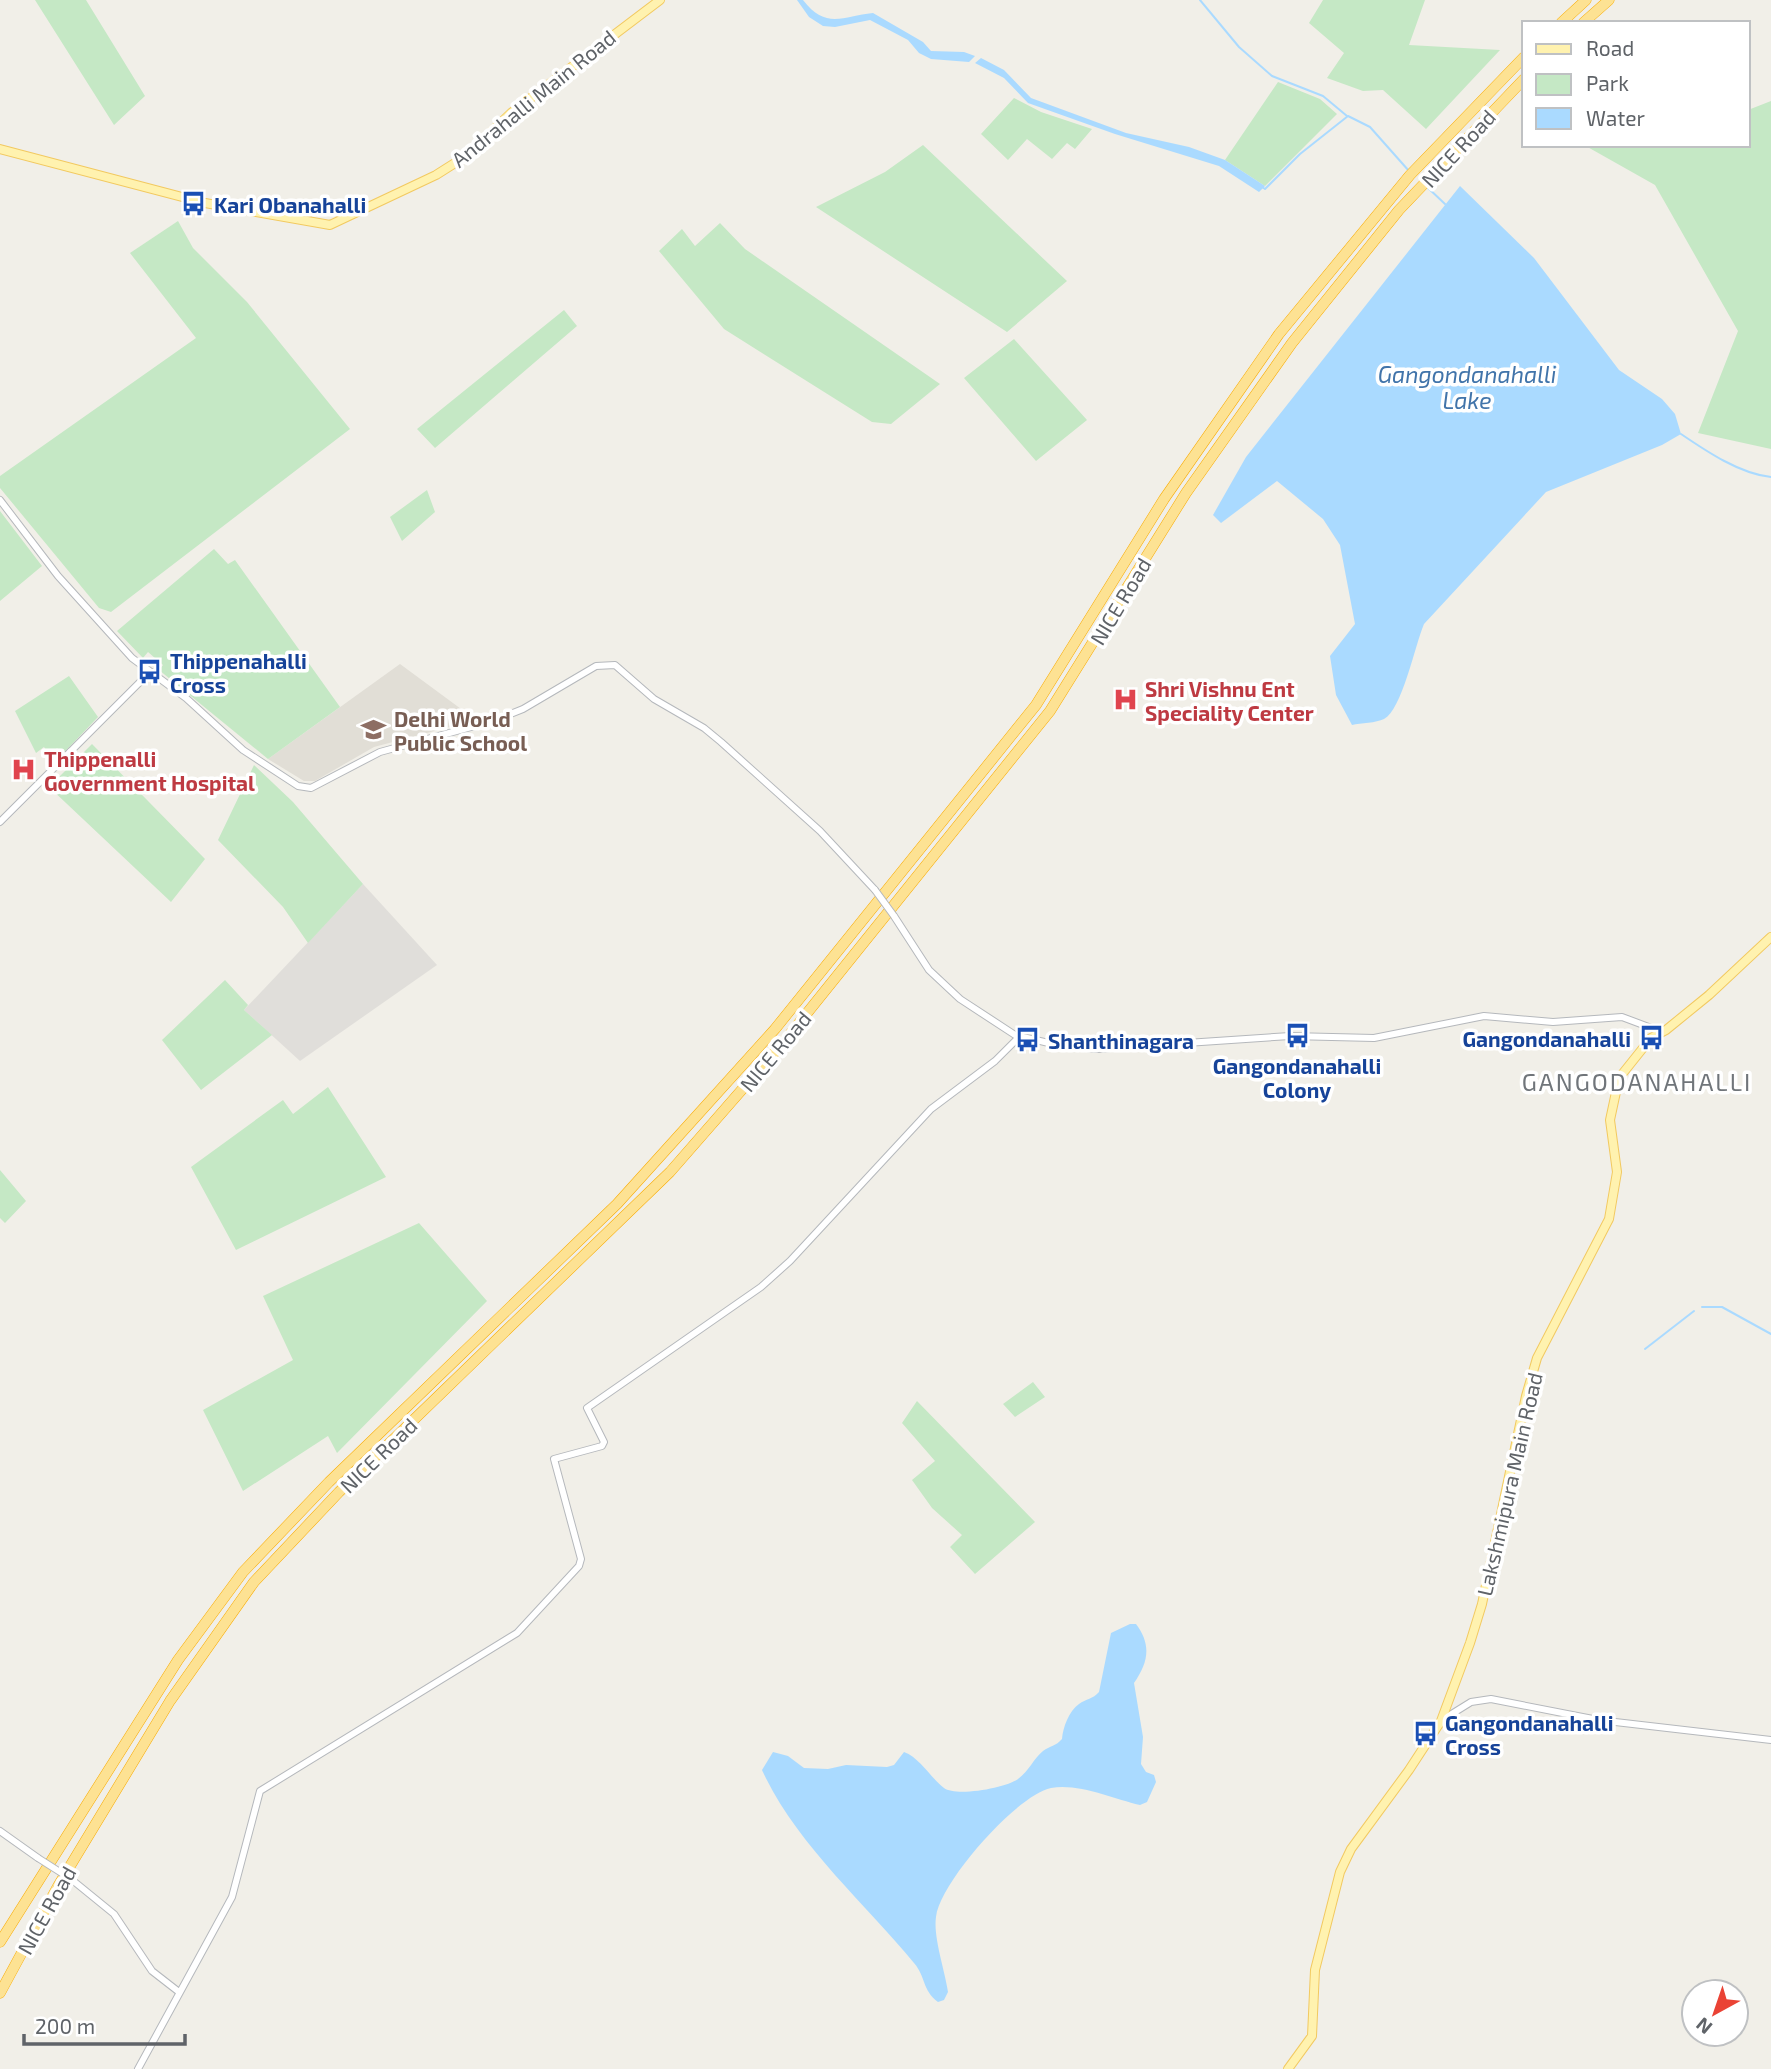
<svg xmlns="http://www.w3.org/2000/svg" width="1771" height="2069" font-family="'Exo 2',sans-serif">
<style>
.industrial{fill:#e0deda}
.education{fill:#e1ded6}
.green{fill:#c5e8c5}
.water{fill:#aadaff}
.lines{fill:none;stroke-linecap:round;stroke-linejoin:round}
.stream{stroke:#aadaff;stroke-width:2}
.minor-casing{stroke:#b5b8bc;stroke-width:8}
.major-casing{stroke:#f2c960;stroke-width:10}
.highway-casing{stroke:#f9ab00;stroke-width:11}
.minor{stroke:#fff;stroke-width:6}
.major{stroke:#fff2af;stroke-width:8}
.highway{stroke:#fde293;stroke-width:10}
.minor-bridge-casing{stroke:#b5b8bc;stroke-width:8;stroke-linecap:butt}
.minor-bridge{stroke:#fff;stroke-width:6}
.labels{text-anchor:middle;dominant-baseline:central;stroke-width:7;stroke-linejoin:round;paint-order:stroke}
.street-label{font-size:21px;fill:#5f6368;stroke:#fff}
.transit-label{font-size:21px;font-weight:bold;fill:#164399;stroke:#fff;text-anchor:start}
.health-label{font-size:21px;font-weight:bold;fill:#be3a42;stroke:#fff;text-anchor:start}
.education-label{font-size:21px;font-weight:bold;fill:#785e54;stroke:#fff;text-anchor:start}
.water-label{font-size:23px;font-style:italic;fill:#4174aa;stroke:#fff}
.quarter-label{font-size:24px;letter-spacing:2px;fill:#70757a;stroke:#fff}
</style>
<rect width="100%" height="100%" fill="#f1efe8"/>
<path class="industrial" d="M 363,884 L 437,965 L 300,1061 L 244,1010 Z"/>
<path class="education" d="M 400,664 L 476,720 L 374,747 L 315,781 L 304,781 L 268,759 Z"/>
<path class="green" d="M 35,0 L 86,0 L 145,96 L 114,125 Z
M 1323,0 L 1425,0 L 1409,45 L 1500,50 L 1426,129 L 1383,90 L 1363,91 L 1327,78 L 1344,53 L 1309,23 Z
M 1278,82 L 1320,99 L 1337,114 L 1265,186 L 1225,160 Z
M 1014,98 L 1041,112 L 1092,129 L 1075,149 L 1067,143 L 1052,159 L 1027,139 L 1008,160 L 981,134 Z
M 1771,101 L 1771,449 L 1698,433 L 1738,331 L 1655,185 L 1584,145 L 1748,145 L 1748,110 Z
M 923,145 L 1067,281 L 1007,332 L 816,207 L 885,172 Z
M 178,221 L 193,248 L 247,302 L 350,429 L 111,612 L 99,608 L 0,488 L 0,476 L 196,338 L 130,253 Z
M 720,223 L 745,249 L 940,384 L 891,424 L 872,422 L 724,329 L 659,251 L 682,229 L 695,246 Z
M 564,310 L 577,326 L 435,448 L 417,429 Z
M 1014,339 L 1087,420 L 1036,461 L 964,378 Z
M 427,490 L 435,512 L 402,541 L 390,517 Z
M 0,511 L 42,566 L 0,601 Z
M 214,549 L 228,564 L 235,560 L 340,707 L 268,759 L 159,670 L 163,665 L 148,652 L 143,658 L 117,631 Z
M 69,676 L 98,717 L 54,763 L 44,747 L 36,753 L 15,711 Z
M 92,744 L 205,859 L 171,902 L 49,787 Z
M 254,765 L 293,802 L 363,884 L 308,943 L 283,907 L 218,840 Z
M 225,980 L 248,1005 L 244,1010 L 272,1035 L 201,1090 L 162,1040 Z
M 328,1087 L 386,1177 L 236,1250 L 191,1167 L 283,1100 L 293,1114 Z
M 0,1170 L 26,1201 L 5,1223 L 0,1218 Z
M 419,1223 L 487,1301 L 337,1453 L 328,1436 L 243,1491 L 203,1410 L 293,1360 L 263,1296 Z
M 1033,1382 L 1045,1397 L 1015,1417 L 1003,1404 Z
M 917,1401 L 1035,1522 L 975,1574 L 950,1547 L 962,1535 L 932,1508 L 912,1480 L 935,1461 L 902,1423 Z"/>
<path class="water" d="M 797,0 L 803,0 C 826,30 843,16 873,13 L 923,42 L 931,51 L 964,52 L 975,56 L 969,62 L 931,59 L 919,53 L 908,40 L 870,20 L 835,27 L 823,26 L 809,17 Z
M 981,58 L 1004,70 L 1031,98 L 1126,133 L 1189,147 L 1225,160 L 1265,186 L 1259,192 L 1219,166 L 1115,134 L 1028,103 L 1004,78 L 975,63 Z
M 1460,186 L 1534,258 L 1619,370 L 1662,399 L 1675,414 L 1681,434 L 1662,445 L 1546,492 L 1424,624 C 1415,645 1402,710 1384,719 C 1376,723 1361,723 1352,725 L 1336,695 L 1330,656 L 1355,624 L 1340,545 L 1323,519 L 1277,481 L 1221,523 L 1213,515 L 1246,457 Z
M 1130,1624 L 1136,1624 C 1152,1645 1148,1663 1134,1683 L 1143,1737 L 1141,1764 L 1146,1772 L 1154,1775 L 1156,1782 L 1147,1802 L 1140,1805 C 1113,1799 1079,1783 1051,1788 C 1017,1795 940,1882 936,1917 C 933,1937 945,1971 948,1992 L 944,2000 L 938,2002 C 922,1990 926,1977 914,1963 C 863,1901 796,1844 762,1770 L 773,1752 L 788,1756 L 804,1768 L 828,1769 L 846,1765 L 887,1767 L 894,1765 L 904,1752 C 920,1758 930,1777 944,1788 C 956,1797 1006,1788 1018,1779 C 1029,1771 1034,1758 1043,1751 C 1050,1746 1056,1746 1062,1739 C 1063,1727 1069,1711 1079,1704 C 1086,1699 1093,1699 1099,1692 L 1111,1633 Z"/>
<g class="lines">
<path class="stream" d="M 1200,0 L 1239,47 L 1272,76 L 1323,96 L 1347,116
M 1426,186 L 1445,204
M 1262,187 L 1265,189 L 1300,154 L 1348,116 L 1370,127 L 1409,171
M 1681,434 C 1706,451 1740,474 1771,477
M 1702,1307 L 1722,1307 L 1771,1334
M 1645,1349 L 1694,1311"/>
<defs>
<path id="minor" d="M 0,500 L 58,576 L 132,658 L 186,698 L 243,750 L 298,786 L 311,788 L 380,752 L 493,721 L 523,709 L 596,666 L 615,665 L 654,699 L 704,728 L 721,742 L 820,831 L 875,890
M 0,822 L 150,672
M 894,916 L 929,970 L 960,999 L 1015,1035 L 1057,1045 L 1097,1049 L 1290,1036 L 1374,1038 L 1484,1016 L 1553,1022 L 1622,1017 L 1662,1032
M 1442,1720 L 1471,1702 L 1491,1699 L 1598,1720 L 1771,1740
M 0,1831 L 38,1858
M 71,1879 L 114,1914 L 152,1971 L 179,1992
M 138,2069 L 232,1897 L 260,1791 L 517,1633 L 579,1566 L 581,1559 L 554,1459 L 602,1446 L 604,1442 L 587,1408 L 761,1287 L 790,1261 L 931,1109 L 995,1061 L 1019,1037"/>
<path id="major" d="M 0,149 L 205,203 L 330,225 L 436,175 L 466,156 L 511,113 L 660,0
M 1288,2069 L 1312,2036 L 1315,1970 L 1340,1872 L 1351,1849 L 1409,1770 L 1441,1721 L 1470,1643 L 1482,1604 L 1526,1396 L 1537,1358 L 1609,1219 L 1617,1172 L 1610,1120 L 1619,1078 L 1651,1038 L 1666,1030 L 1709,995 L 1771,937"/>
<path id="highway" d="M 1561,23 L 1586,0
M 1583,23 L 1609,0
M 0,1942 L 178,1660 L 243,1572 L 329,1482 L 617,1204 L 775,1029 L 1036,705 L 1164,499 L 1279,334 L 1410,175 L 1524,57
M 0,1993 L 58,1886 L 170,1701 L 254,1582 L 339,1492 L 670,1172 L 787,1038 L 1050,711 L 1186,493 L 1292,343 L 1399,210 L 1524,79"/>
</defs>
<use href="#minor" class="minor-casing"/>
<use href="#major" class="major-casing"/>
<use href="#highway" class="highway-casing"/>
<use href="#minor" class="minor"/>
<use href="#major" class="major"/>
<use href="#highway" class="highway"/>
<defs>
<path id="minor-bridge" d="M 875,890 L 894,916
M 38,1858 L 71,1879"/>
</defs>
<use href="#minor-bridge" class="minor-bridge-casing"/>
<use href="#minor-bridge" class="minor-bridge"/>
</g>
<defs>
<symbol id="bus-bare" viewBox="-9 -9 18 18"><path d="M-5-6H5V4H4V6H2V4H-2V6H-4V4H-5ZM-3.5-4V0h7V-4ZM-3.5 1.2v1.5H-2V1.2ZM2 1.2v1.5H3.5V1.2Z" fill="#1a4fb4" stroke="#fff" stroke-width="2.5" paint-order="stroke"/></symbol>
<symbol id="hospital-bare" viewBox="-9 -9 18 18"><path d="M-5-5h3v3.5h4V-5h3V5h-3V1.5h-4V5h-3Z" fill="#e0444e" stroke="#fff" stroke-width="2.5" paint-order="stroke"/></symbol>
<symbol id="school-bare" viewBox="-9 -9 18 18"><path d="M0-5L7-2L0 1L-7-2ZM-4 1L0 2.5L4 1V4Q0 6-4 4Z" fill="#8d6e63" stroke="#fff" stroke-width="2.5" paint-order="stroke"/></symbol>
</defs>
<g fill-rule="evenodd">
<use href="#bus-bare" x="176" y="186" width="35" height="35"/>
<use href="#bus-bare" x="132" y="654" width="35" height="35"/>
<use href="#hospital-bare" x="1108" y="682" width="35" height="35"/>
<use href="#school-bare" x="356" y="712" width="35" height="35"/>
<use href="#hospital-bare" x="6" y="752" width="35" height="35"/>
<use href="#bus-bare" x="1280" y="1018" width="35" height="35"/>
<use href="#bus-bare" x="1634" y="1020" width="35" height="35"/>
<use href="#bus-bare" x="1010" y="1022" width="35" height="35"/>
<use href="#bus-bare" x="1408" y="1716" width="35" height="35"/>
</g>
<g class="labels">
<g class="street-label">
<text transform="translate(533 98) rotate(-39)">Andrahalli Main Road</text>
<text transform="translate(1458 148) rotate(-47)">NICE Road</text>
<text transform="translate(1120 601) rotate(-59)">NICE Road</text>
<text transform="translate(775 1051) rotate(-50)">NICE Road</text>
<text transform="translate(378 1455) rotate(-44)">NICE Road</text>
<text transform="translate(1509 1484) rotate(-77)">Lakshmipura Main Road</text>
<text transform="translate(46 1910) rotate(-61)">NICE Road</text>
</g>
<g class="transit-label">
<text x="214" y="204">Kari Obanahalli</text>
<text x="170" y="660">Thippenahalli<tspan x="170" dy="24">Cross</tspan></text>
<text x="1631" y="1038" text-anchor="end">Gangondanahalli</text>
<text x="1048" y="1040">Shanthinagara</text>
<text x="1297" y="1065" text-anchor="middle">Gangondanahalli<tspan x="1297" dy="24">Colony</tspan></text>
<text x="1445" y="1722">Gangondanahalli<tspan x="1445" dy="24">Cross</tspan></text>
</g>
<g class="health-label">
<text x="1145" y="688">Shri Vishnu Ent<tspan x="1145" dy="24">Speciality Center</tspan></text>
<text x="44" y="758">Thippenalli<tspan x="44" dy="24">Government Hospital</tspan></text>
</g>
<g class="education-label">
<text x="394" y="718">Delhi World<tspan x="394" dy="24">Public School</tspan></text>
</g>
<g class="water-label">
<text x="1467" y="374">Gangondanahalli<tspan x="1467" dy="26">Lake</tspan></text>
</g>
<g class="quarter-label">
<text x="1637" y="1081">GANGODANAHALLI</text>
</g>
</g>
<rect x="1522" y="21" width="228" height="126" fill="#ffffff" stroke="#bfc1c3" stroke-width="2"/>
<rect x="1536" y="44" width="35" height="10" fill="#fff2af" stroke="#bfc1c3" stroke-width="2"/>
<text x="1586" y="56" font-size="21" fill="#5f6368">Road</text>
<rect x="1536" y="74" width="35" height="21" fill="#c5e8c5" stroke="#bfc1c3" stroke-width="2"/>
<text x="1586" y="91" font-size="21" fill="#5f6368">Park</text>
<rect x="1536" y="108" width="35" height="21" fill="#aadaff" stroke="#bfc1c3" stroke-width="2"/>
<text x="1586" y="126" font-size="21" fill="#5f6368">Water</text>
<g transform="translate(1715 2013) rotate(220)"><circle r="33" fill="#ffffff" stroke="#bfc1c3" stroke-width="2"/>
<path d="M0-5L12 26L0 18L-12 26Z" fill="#ea4335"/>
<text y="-10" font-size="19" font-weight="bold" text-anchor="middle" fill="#5f6368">N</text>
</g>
<path d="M24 2034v10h161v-10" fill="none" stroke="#5f6368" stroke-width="3.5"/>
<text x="35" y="2034" font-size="21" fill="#5f6368" stroke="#ffffff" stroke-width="5" paint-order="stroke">200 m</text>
</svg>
